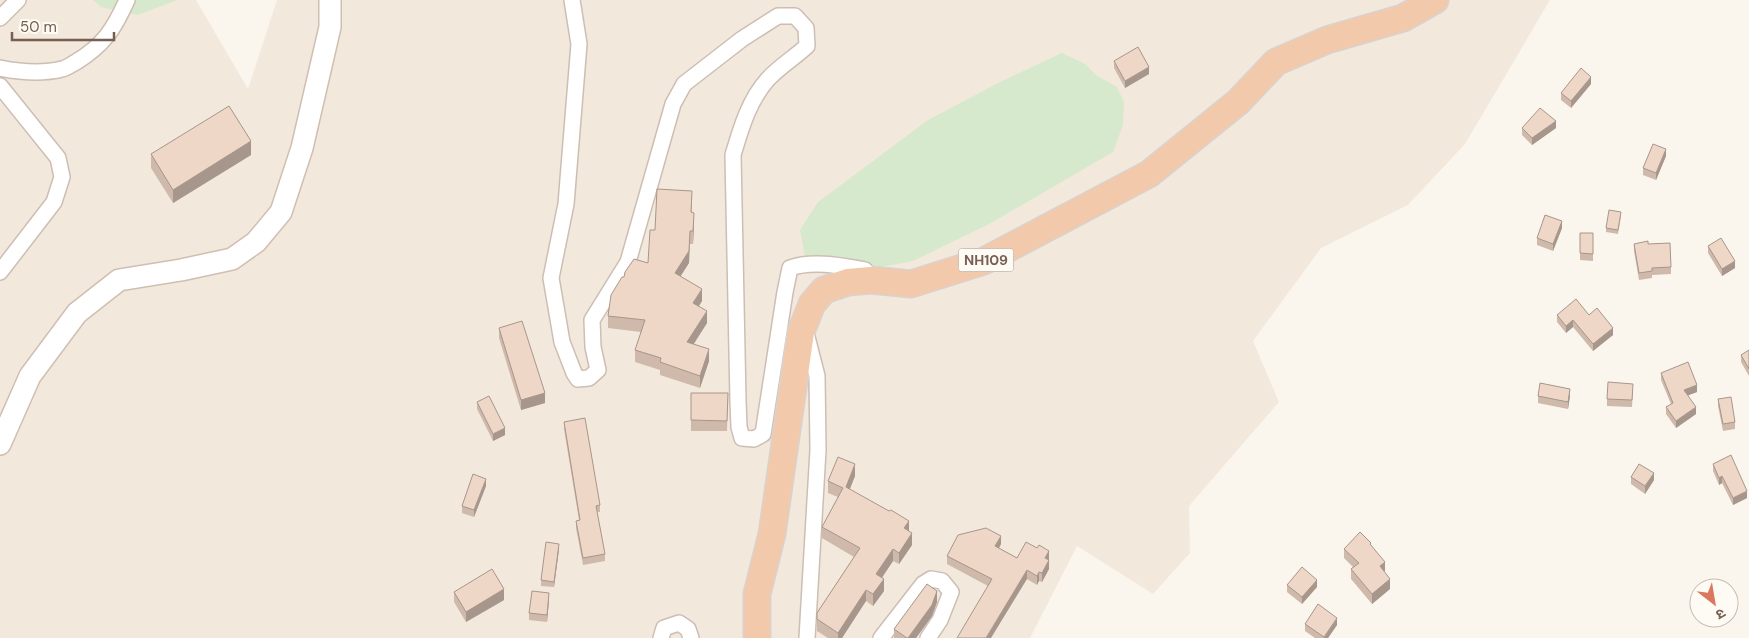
<svg xmlns="http://www.w3.org/2000/svg" width="1749" height="638" font-family="'DM Sans','Noto Sans Devanagari',sans-serif">
<style>
.residential{fill:#f3e8dc}
.green{fill:#d7e9cc}
.lines{fill:none;stroke-linecap:round;stroke-linejoin:round}
.minor-casing{stroke:#cdbeb3;stroke-width:18}
.secondary-casing{stroke:#d0bfb1;stroke-width:24}
.trunk-casing{stroke:#d9d2ce;stroke-width:29}
.minor{stroke:#fff;stroke-width:15}
.secondary{stroke:#fff;stroke-width:21}
.trunk{stroke:#f2caab;stroke-width:26}
.wall{fill:#ceb9ab}
.shaded-wall{fill:#a7968b}
.building{fill:#efd7c7;stroke:#a7968b}
.labels{text-anchor:middle;dominant-baseline:central;stroke-width:4;stroke-linejoin:round;paint-order:stroke}
.shield{fill:#fefaf4;stroke:#9f8d82;stroke-width:1}
.shield-label{font-size:14px;font-weight:bold;fill:#765e51}
</style>
<rect width="100%" height="100%" fill="#fbf6ed"/>
<path class="residential" d="M 0,0 L 196,0 L 248,89 L 277,0 L 1550,0 L 1465,144 L 1408,205 L 1321,248 L 1253,341 L 1279,402 L 1189,506 L 1190,553 L 1153,594 L 1077,546 L 1030,638 L 0,638 Z"/>
<path class="green" d="M 93,0 L 177,0 L 138,15 L 101,7 Z
M 1062,53 L 1085,64 L 1096,75 L 1117,87 L 1124,102 L 1123,125 L 1113,152 L 991,223 L 913,261 L 876,268 L 834,258 L 805,257 L 800,230 L 818,202 L 928,120 L 1002,81 Z"/>
<g class="lines">
<defs>
<path id="minor" d="M 572,0 L 579,44 L 566,204 L 551,278 L 562,342 L 574,373 L 578,379 L 589,378 L 598,370 L 593,347 L 592,320 L 628,262 L 673,104 L 684,84 L 742,39 L 778,16 L 795,16 L 806,28 L 807,46 C 795,57 779,67 768,79 C 749,100 741,128 733,155 L 738,401 L 739,427 L 742,438 L 754,439 L 763,434 L 785,292 L 790,268 C 813,260 842,266 865,270 L 870,278
M 0,18 L 18,0
M 0,68 C 20,72 42,74 62,69 C 67,68 72,64 76,62 C 104,45 114,29 127,0
M 0,86 L 58,158 L 62,177 L 54,202 L 0,272
M 806,333 L 817,376 L 818,450 L 807,638
M 661,638 L 664,628 L 679,623 L 688,629 L 691,638
M 881,638 L 923,584 L 931,579 L 942,581 L 951,592 L 940,620 L 928,638"/>
<path id="secondary" d="M 0,444 L 30,376 L 77,313 L 119,280 L 181,270 L 232,259 L 256,242 L 281,212 L 302,148 L 330,27 L 330,0"/>
<path id="trunk" d="M 757,638 L 757,594 L 772,534 L 801,332 L 812,304 L 824,290 L 848,282 L 871,280 L 911,284 L 984,261 L 1149,174 L 1238,102 L 1276,62 L 1327,40 L 1403,18 L 1435,0"/>
</defs>
<use href="#minor" class="minor-casing"/>
<use href="#secondary" class="secondary-casing"/>
<use href="#trunk" class="trunk-casing"/>
<use href="#minor" class="minor"/>
<use href="#secondary" class="secondary"/>
<use href="#trunk" class="trunk"/>
</g>
<path class="wall" d="M 1114,61 L 1149,74 L 1125,88 L 1114,68 Z
M 1591,84 L 1571,108 L 1561,100 L 1561,93 Z
M 1522,128 L 1556,128 L 1532,145 L 1522,135 Z
M 151,154 L 251,155 L 173,203 L 151,168 Z
M 1666,156 L 1656,180 L 1643,175 L 1643,168 Z
M 692,204 L 692,213 L 694,225 L 693,244 L 690,244 L 689,263 L 680,276 L 702,301 L 699,306 L 707,323 L 694,344 L 709,361 L 700,388 L 660,375 L 660,370 L 635,362 L 635,350 L 641,332 L 608,328 L 608,316 L 624,277 L 648,263 L 655,230 Z
M 1621,216 L 1618,234 L 1606,232 L 1606,228 Z
M 1562,228 L 1553,251 L 1537,245 L 1537,238 Z
M 1580,233 L 1593,233 L 1593,261 L 1580,260 Z
M 1634,244 L 1648,244 L 1671,267 L 1671,274 L 1652,275 L 1652,278 L 1639,280 L 1634,251 Z
M 1708,246 L 1735,268 L 1722,276 L 1708,253 Z
M 1557,315 L 1589,315 L 1613,335 L 1593,351 L 1573,327 L 1566,333 L 1557,322 Z
M 499,328 L 545,403 L 521,410 L 499,338 Z
M 1749,350 L 1749,376 L 1741,362 L 1741,355 Z
M 1661,373 L 1697,392 L 1688,395 L 1696,414 L 1676,428 L 1666,414 L 1666,407 L 1671,404 L 1661,380 Z
M 1633,391 L 1632,407 L 1607,406 L 1607,399 Z
M 691,393 L 728,393 L 727,431 L 691,431 Z
M 1538,396 L 1570,396 L 1568,409 L 1538,403 Z
M 1718,399 L 1735,422 L 1735,429 L 1723,431 L 1718,406 Z
M 477,402 L 505,435 L 493,441 L 477,409 Z
M 564,422 L 600,505 L 600,512 L 597,512 L 605,554 L 605,561 L 583,565 L 576,528 L 576,521 L 579,520 L 564,429 Z
M 1713,464 L 1747,498 L 1733,505 L 1722,483 L 1719,485 L 1713,471 Z
M 855,476 L 850,489 L 909,531 L 912,545 L 899,564 L 893,561 L 882,578 L 884,591 L 873,606 L 866,601 L 842,638 L 828,638 L 817,631 L 817,613 L 854,557 L 822,538 L 822,527 L 838,497 L 828,493 L 828,481 Z
M 1631,477 L 1654,480 L 1645,494 L 1631,484 Z
M 486,486 L 474,517 L 462,513 L 462,506 Z
M 1001,544 L 999,548 L 1017,558 L 1037,548 L 1049,551 L 1049,569 L 1042,582 L 1039,581 L 1037,585 L 1027,579 L 988,586 L 947,564 L 947,556 Z
M 1371,546 L 1385,571 L 1384,572 L 1390,589 L 1372,604 L 1351,579 L 1351,569 L 1353,567 L 1344,558 L 1344,549 Z
M 559,549 L 554,587 L 541,586 L 541,580 Z
M 1287,585 L 1317,587 L 1302,604 L 1287,592 Z
M 454,592 L 504,600 L 466,622 L 454,602 Z
M 549,600 L 547,622 L 529,620 L 529,613 Z
M 937,602 L 932,616 L 916,638 L 894,638 L 894,629 Z
M 1305,624 L 1337,625 L 1328,638 L 1315,638 L 1305,631 Z"/>
<path class="shaded-wall" d="M 1149,67 L 1149,74 L 1125,88 L 1125,81 Z
M 1591,77 L 1591,84 L 1571,108 L 1571,101 Z
M 1556,121 L 1556,128 L 1532,145 L 1532,138 Z
M 251,141 L 251,155 L 173,203 L 173,190 Z
M 1666,149 L 1666,156 L 1656,180 L 1656,173 Z
M 694,213 L 694,225 L 693,244 L 693,231 Z
M 1562,221 L 1562,228 L 1553,251 L 1553,244 Z
M 690,231 L 689,263 L 675,285 L 675,273 Z
M 1735,261 L 1735,268 L 1722,276 L 1722,269 Z
M 702,289 L 702,301 L 693,315 L 693,303 Z
M 707,311 L 707,323 L 687,354 L 687,342 Z
M 1573,320 L 1573,327 L 1566,333 L 1566,326 Z
M 1613,328 L 1613,335 L 1593,351 L 1593,344 Z
M 709,349 L 709,361 L 700,388 L 700,376 Z
M 1697,385 L 1697,392 L 1684,397 L 1684,390 Z
M 1570,389 L 1570,396 L 1568,409 L 1568,402 Z
M 545,393 L 545,403 L 521,410 L 521,400 Z
M 1696,407 L 1696,414 L 1676,428 L 1676,421 Z
M 505,428 L 505,435 L 493,441 L 493,434 Z
M 855,464 L 855,476 L 846,498 L 846,487 Z
M 1654,473 L 1654,480 L 1645,494 L 1645,486 Z
M 1722,476 L 1722,483 L 1719,485 L 1719,478 Z
M 486,479 L 486,486 L 474,517 L 474,510 Z
M 1747,491 L 1747,498 L 1733,505 L 1733,498 Z
M 909,521 L 909,533 L 904,528 Z
M 912,533 L 912,545 L 899,564 L 899,553 Z
M 1001,536 L 1001,544 L 995,555 L 995,546 Z
M 559,544 L 559,549 L 554,587 L 554,582 Z
M 893,549 L 893,561 L 876,586 L 876,574 Z
M 1049,551 L 1049,560 L 1045,558 Z
M 1049,560 L 1049,569 L 1042,582 L 1042,573 Z
M 1385,562 L 1385,571 L 1380,576 L 1380,566 Z
M 1027,570 L 1027,579 L 991,638 L 986,638 Z
M 1039,572 L 1039,581 L 1037,585 L 1037,576 Z
M 884,579 L 884,591 L 873,606 L 873,594 Z
M 1390,579 L 1390,589 L 1372,604 L 1372,594 Z
M 1317,580 L 1317,587 L 1302,604 L 1302,597 Z
M 504,589 L 504,600 L 466,622 L 466,612 Z
M 866,590 L 866,601 L 842,638 L 838,638 L 838,633 Z
M 937,591 L 937,602 L 932,616 L 916,638 L 908,638 Z
M 549,593 L 549,600 L 547,622 L 547,615 Z
M 1337,618 L 1337,625 L 1328,638 L 1324,638 Z"/>
<path class="building" d="M 1138,47 L 1149,67 L 1125,81 L 1114,61 Z
M 1581,68 L 1591,77 L 1571,101 L 1561,93 Z
M 229,106 L 251,141 L 173,190 L 151,154 Z
M 1540,108 L 1556,121 L 1532,138 L 1522,128 Z
M 1653,144 L 1666,149 L 1656,173 L 1643,168 Z
M 657,189 L 692,191 L 691,212 L 694,213 L 693,231 L 690,231 L 689,251 L 675,273 L 702,289 L 693,303 L 707,311 L 687,342 L 709,349 L 700,376 L 660,362 L 661,358 L 635,350 L 645,320 L 608,316 L 611,295 L 622,277 L 624,277 L 625,272 L 634,259 L 648,263 L 650,230 L 655,230 Z
M 1609,210 L 1621,212 L 1618,230 L 1606,228 Z
M 1545,215 L 1562,221 L 1553,244 L 1537,238 Z
M 1580,233 L 1593,233 L 1593,254 L 1580,253 Z
M 1721,238 L 1735,261 L 1722,269 L 1708,246 Z
M 1648,241 L 1648,244 L 1670,243 L 1671,267 L 1652,268 L 1652,271 L 1639,273 L 1634,244 Z
M 1576,299 L 1589,315 L 1597,308 L 1613,328 L 1593,344 L 1573,320 L 1566,326 L 1557,315 Z
M 522,321 L 545,393 L 521,400 L 499,328 Z
M 1749,350 L 1749,369 L 1741,355 Z
M 1688,362 L 1697,385 L 1684,390 L 1696,407 L 1676,421 L 1666,407 L 1673,403 L 1661,373 Z
M 1608,382 L 1633,384 L 1632,400 L 1607,399 Z
M 1540,383 L 1570,389 L 1568,402 L 1538,396 Z
M 691,393 L 728,393 L 727,421 L 691,420 Z
M 489,396 L 505,428 L 493,434 L 477,402 Z
M 1731,397 L 1735,422 L 1723,424 L 1718,399 Z
M 585,418 L 600,505 L 596,506 L 605,554 L 583,558 L 576,521 L 580,520 L 564,422 Z
M 1731,455 L 1747,491 L 1733,498 L 1722,476 L 1719,478 L 1713,464 Z
M 838,457 L 855,464 L 846,487 L 889,511 L 891,510 L 909,521 L 904,528 L 912,533 L 899,553 L 893,549 L 876,574 L 884,579 L 873,594 L 866,590 L 838,633 L 817,619 L 817,613 L 860,548 L 822,527 L 843,488 L 828,481 Z
M 1639,464 L 1654,473 L 1645,486 L 1631,477 Z
M 473,474 L 486,479 L 474,510 L 462,506 Z
M 986,528 L 1001,536 L 995,546 L 1017,558 L 1026,542 L 1037,548 L 1039,545 L 1049,551 L 1045,558 L 1049,560 L 1042,573 L 1039,572 L 1037,576 L 1027,570 L 986,638 L 957,638 L 992,579 L 947,556 L 958,535 Z
M 1360,532 L 1371,543 L 1370,544 L 1385,562 L 1380,566 L 1390,579 L 1372,594 L 1351,569 L 1359,563 L 1344,549 Z
M 546,542 L 559,544 L 554,582 L 541,580 Z
M 1302,567 L 1317,580 L 1302,597 L 1287,585 Z
M 492,569 L 504,589 L 466,612 L 454,592 Z
M 927,584 L 937,591 L 932,605 L 908,638 L 907,638 L 894,629 Z
M 532,591 L 549,593 L 547,615 L 529,613 Z
M 1318,604 L 1337,618 L 1324,637 L 1305,624 Z"/>
<g class="labels">
<rect class="shield" x="958.5" y="248.5" width="55" height="23" rx="4"/>
<g class="shield-label">
<text x="986" y="260">NH109</text>
</g>
</g>
<g transform="translate(1714 603) rotate(149)"><circle r="24" fill="#fefaf4" stroke="#c8bcb3"/>
<path d="M0-4L9 19L0 12L-9 19Z" fill="#da795d"/>
<text y="-8" font-size="14" font-weight="bold" text-anchor="middle" fill="#765e51">उ</text>
</g>
<path d="M12 32v8h102v-8" fill="none" stroke="#765e51" stroke-width="2.5"/>
<text x="20" y="32" font-size="15" fill="#765e51" stroke="#fefaf4" stroke-width="4" paint-order="stroke">50 m</text>
</svg>
